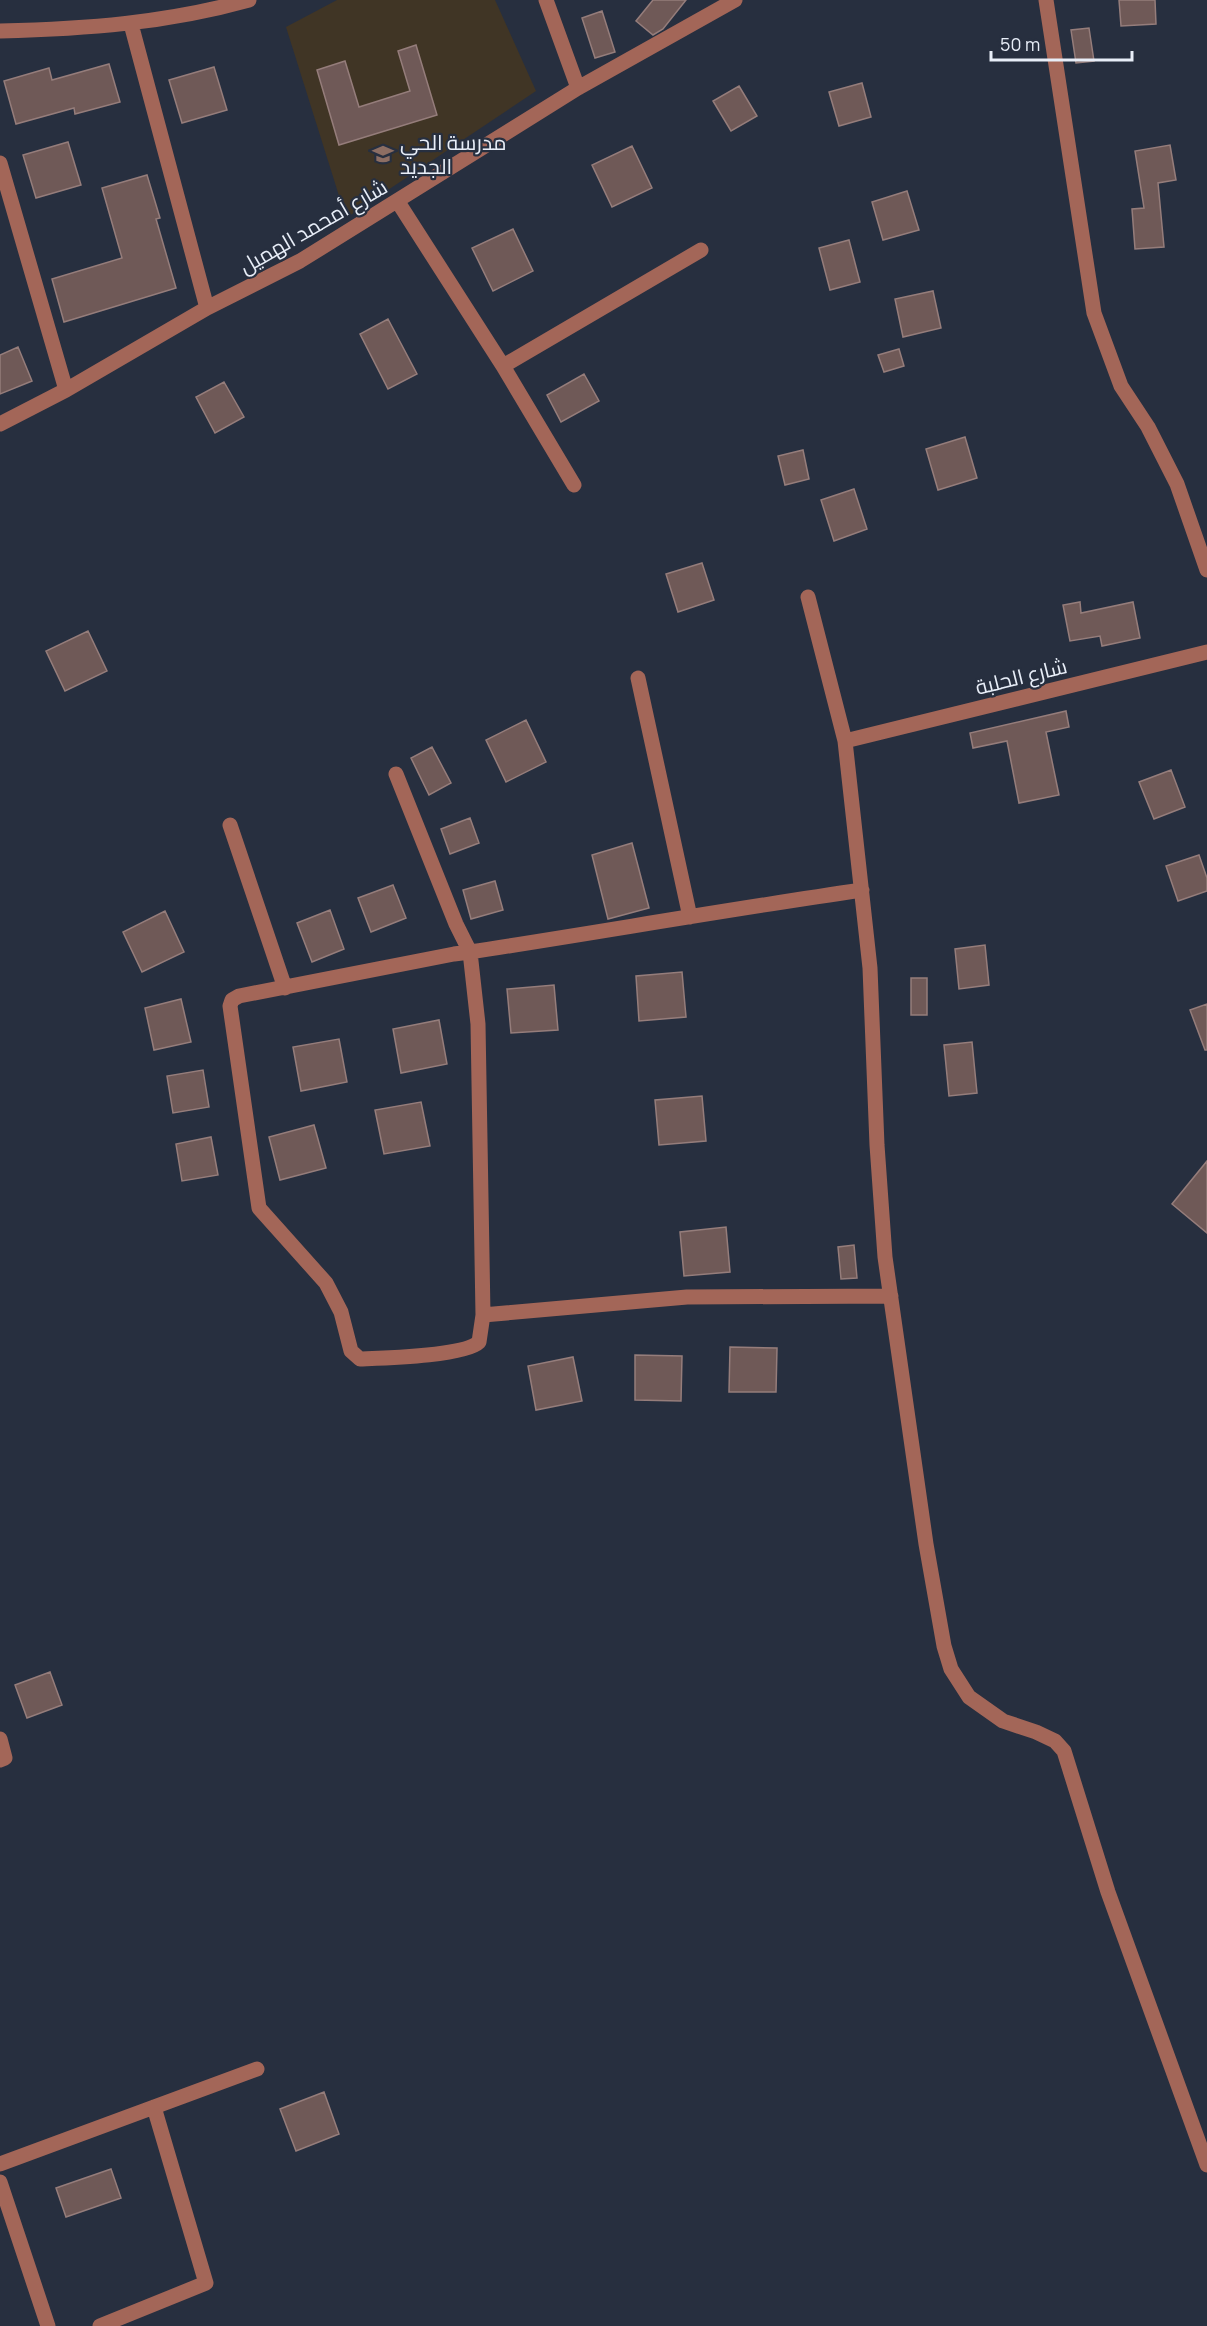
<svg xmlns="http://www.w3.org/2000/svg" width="1207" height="2326" font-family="Manrope,Cairo,sans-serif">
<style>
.education{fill:#403525}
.building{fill:#6f5957;stroke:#957d7b;stroke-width:1.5}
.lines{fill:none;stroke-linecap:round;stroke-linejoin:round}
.minor{stroke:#a36658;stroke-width:15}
.labels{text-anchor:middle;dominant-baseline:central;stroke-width:4.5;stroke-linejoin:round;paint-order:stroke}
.poi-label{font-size:21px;fill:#e8eef8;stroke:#272f3f;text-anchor:start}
.street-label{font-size:21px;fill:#e8eef8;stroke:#272f3f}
</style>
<rect width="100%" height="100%" fill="#272f3f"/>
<path class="education" d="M 337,0 L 495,0 L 536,91 L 346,218 L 286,27 Z"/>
<path class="building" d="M 653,0 L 686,0 L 663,29 L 653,35 L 636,21 Z
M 1119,0 L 1155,0 L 1156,24 L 1121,26 Z
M 602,11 L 615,52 L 595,58 L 582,18 Z
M 1089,28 L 1094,61 L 1076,63 L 1071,30 Z
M 416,45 L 437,115 L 339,145 L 317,70 L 345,61 L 359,107 L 410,91 L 398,51 Z
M 109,64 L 120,102 L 75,114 L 74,108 L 16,124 L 4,81 L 49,68 L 52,80 Z
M 214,67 L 227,110 L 182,123 L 169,80 Z
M 862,83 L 871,117 L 839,126 L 829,92 Z
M 739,86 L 757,116 L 731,131 L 713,101 Z
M 68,142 L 81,185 L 36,198 L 23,155 Z
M 1170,145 L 1176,180 L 1158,183 L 1164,247 L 1135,249 L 1132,209 L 1144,208 L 1135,151 Z
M 632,146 L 652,188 L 612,207 L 592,165 Z
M 147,175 L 160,218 L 156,219 L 176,288 L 64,322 L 52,279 L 122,258 L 102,188 Z
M 907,191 L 919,230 L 883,240 L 872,202 Z
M 513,229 L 533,271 L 493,291 L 472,248 Z
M 849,240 L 860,282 L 830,290 L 819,248 Z
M 933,291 L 941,328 L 903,337 L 895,299 Z
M 388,319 L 417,374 L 388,389 L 360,334 Z
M 18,347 L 32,381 L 0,394 L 0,355 Z
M 899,349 L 904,366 L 884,372 L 878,355 Z
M 584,374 L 599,401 L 561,422 L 547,395 Z
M 224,382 L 244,417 L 215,433 L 196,397 Z
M 965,437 L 977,478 L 938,490 L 926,449 Z
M 803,450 L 809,479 L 785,485 L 778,456 Z
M 854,489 L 867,529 L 834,541 L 821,500 Z
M 702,563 L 714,600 L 678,612 L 666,574 Z
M 1080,602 L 1081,613 L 1133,602 L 1140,638 L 1102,646 L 1100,636 L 1070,641 L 1063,605 Z
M 88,631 L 107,671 L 65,691 L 46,651 Z
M 1066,711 L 1069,727 L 1046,732 L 1059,795 L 1019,803 L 1007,741 L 973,748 L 970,733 Z
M 526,720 L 546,762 L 506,782 L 486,740 Z
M 432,747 L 451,783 L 429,795 L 411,758 Z
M 1171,770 L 1185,807 L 1154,819 L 1139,782 Z
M 470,818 L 479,843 L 450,854 L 441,829 Z
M 632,843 L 649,908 L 608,919 L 592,855 Z
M 1199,855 L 1207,878 L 1207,891 L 1178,901 L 1166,866 Z
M 495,881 L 503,910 L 471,919 L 463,890 Z
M 393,885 L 406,918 L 371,932 L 358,898 Z
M 330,910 L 344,949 L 312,962 L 297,923 Z
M 165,911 L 184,952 L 142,972 L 123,932 Z
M 985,945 L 989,985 L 959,989 L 955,949 Z
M 682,972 L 686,1017 L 639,1021 L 636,976 Z
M 911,978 L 927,978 L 927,1015 L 911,1015 Z
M 554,985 L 558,1030 L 511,1033 L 507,989 Z
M 181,999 L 191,1042 L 154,1050 L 145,1008 Z
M 1207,1004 L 1207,1050 L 1205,1050 L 1190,1010 Z
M 439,1020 L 447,1064 L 401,1073 L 393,1029 Z
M 339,1039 L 347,1082 L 301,1091 L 293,1047 Z
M 972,1042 L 977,1093 L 949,1096 L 944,1045 Z
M 203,1070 L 209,1107 L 173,1113 L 167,1076 Z
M 702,1096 L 706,1141 L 659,1145 L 655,1100 Z
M 421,1102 L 430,1146 L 384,1154 L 375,1110 Z
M 314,1125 L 326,1168 L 280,1180 L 269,1137 Z
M 211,1137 L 218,1175 L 182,1181 L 176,1144 Z
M 1207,1161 L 1207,1233 L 1172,1204 Z
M 726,1227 L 730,1272 L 684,1276 L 680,1232 Z
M 854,1245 L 857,1278 L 841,1279 L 838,1247 Z
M 730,1347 L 777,1348 L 776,1392 L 729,1392 Z
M 635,1355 L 682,1356 L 681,1401 L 635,1400 Z
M 573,1357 L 582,1401 L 536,1410 L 528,1366 Z
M 50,1672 L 62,1705 L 27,1718 L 15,1685 Z
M 324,2092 L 339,2134 L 296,2151 L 280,2109 Z
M 111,2169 L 121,2198 L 66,2217 L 56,2188 Z"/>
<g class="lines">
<path class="minor" d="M 546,0 L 578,88
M 1046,0 L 1094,313 L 1121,386 L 1148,427 L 1177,484 L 1207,570
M 131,24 L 207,308
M 0,31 C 85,29 167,23 249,0
M 0,163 L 66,390
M 398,202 L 503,366 L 574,485
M 503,366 L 701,250
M 0,424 L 66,390 L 207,308 L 300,261 L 578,88 L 735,0
M 808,597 L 845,741 L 870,968 L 877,1145 L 885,1257 L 926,1544 L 944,1646 L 951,1669 L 969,1697 L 1003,1721 L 1036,1732 L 1055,1741 L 1064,1751 L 1108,1892 L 1207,2165
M 638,678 L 690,917
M 845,741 L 1207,652
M 396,774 L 456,924 L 470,952 L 478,1024 L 483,1315 L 479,1342 C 465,1356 383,1358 360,1359 L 351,1351 L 341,1312 L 326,1283 L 259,1208 L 230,1006 L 232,1000 L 239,996 L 454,954 L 470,952 C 600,932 731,909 862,890
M 230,825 L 285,988
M 483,1315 L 687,1297 L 891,1296
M 0,1739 L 5,1758 L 0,1760
M 0,2164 L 257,2069
M 0,2182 L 48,2326
M 100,2326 L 206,2283 L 154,2107"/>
</g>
<defs>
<symbol id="school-bare" viewBox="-9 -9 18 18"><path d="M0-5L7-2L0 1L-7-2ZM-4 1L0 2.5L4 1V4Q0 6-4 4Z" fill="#8d6e63" stroke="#272f3f" stroke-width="2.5" paint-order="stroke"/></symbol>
</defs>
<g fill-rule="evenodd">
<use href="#school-bare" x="368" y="139" width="30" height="30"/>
</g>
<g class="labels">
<g class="poi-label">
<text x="400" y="142">مدرسة الحي<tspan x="400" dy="24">الجديد</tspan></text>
</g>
<g class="street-label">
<text transform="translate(313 226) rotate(-30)">شارع أمحمد الهميل</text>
<text transform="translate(1021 676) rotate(-14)">شارع الحلبة</text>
</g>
</g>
<path d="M991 51v9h141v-9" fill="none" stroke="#e8eef8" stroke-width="3"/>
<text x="1000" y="51" font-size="18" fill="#e8eef8" stroke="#272f3f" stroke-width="4.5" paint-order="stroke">50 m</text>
</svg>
